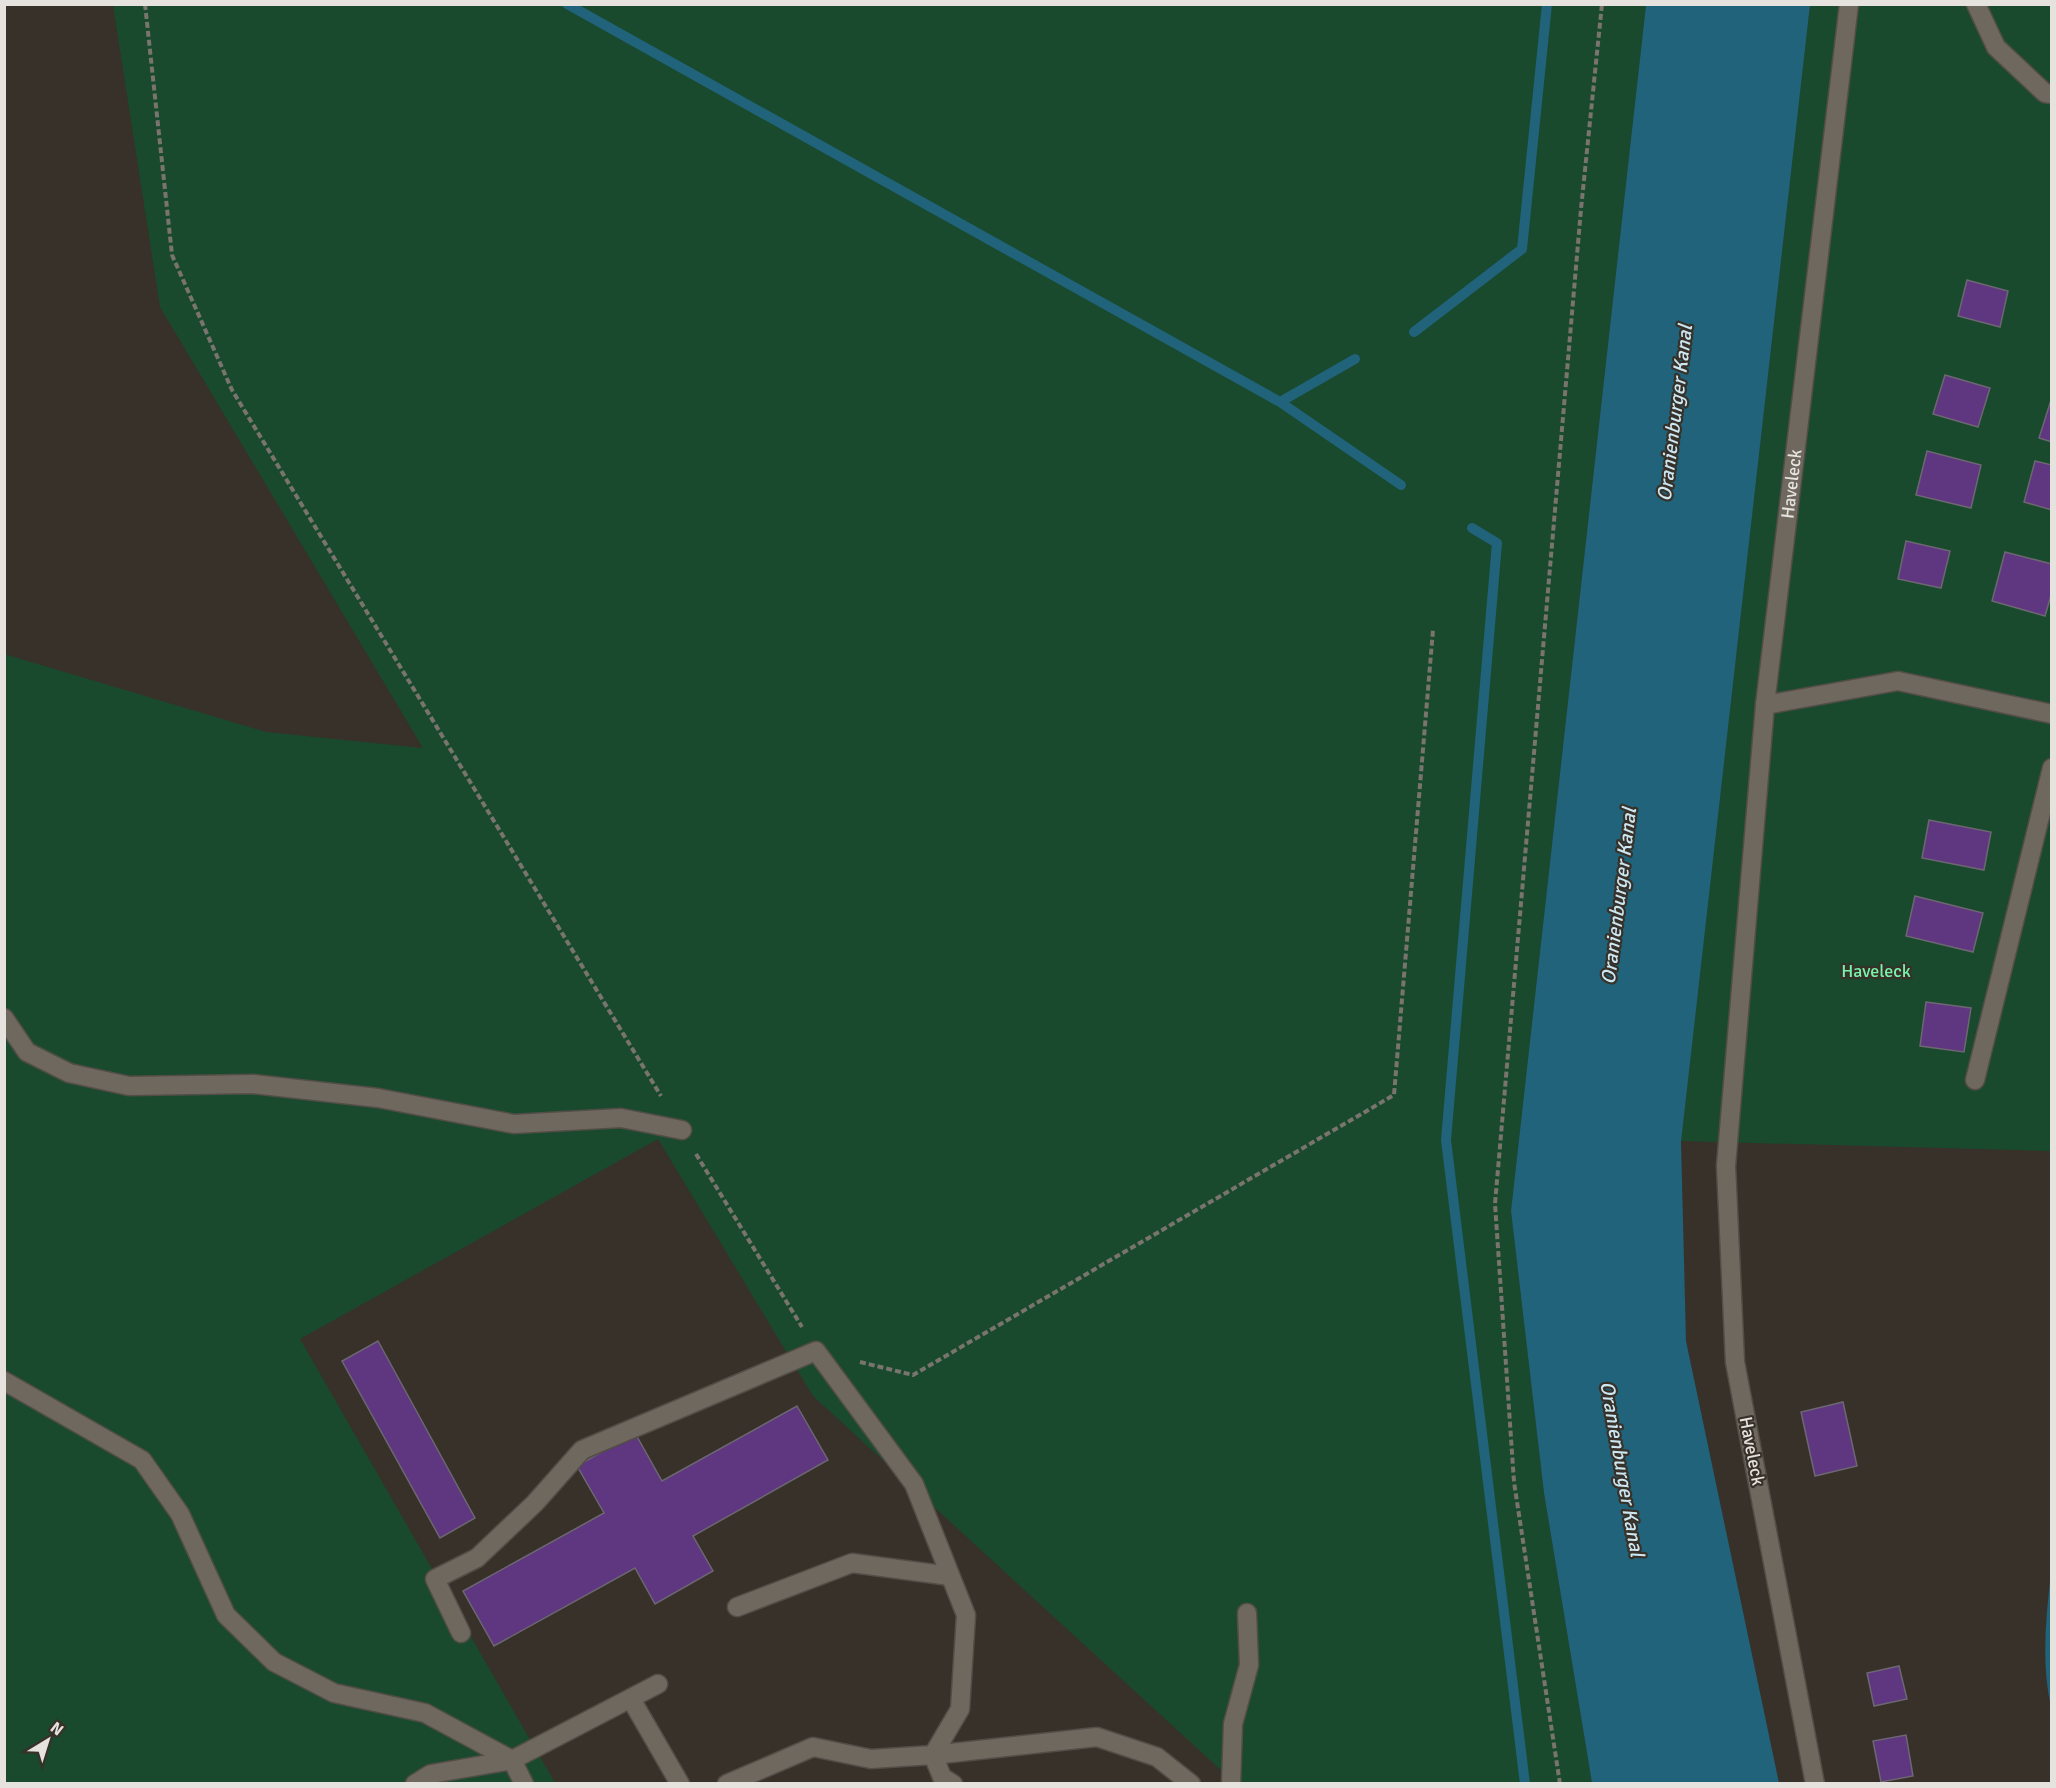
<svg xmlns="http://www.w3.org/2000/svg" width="2056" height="1788" font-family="Signika,sans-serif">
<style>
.green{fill:#194a2e}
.water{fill:#20637a}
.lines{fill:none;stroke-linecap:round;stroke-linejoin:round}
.stream{stroke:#20637a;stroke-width:10}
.building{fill:#5f3680;stroke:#6c6771;stroke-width:1.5}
.minor-casing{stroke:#534d47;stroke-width:21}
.path{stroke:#79746d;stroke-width:4;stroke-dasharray:6 3;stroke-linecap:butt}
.minor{stroke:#6f685f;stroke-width:18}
.labels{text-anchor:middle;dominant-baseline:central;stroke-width:4.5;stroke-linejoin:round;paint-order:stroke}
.street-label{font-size:18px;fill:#e6e2dd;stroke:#373129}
.park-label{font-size:18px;fill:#76f4aa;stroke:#373129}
.water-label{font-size:20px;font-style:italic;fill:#cde7f2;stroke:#373129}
</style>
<rect width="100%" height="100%" fill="#373129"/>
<path class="green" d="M 113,5 L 1646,5 L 1511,1211 L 1544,1493 L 1592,1783 L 1235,1783 L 813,1396 L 658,1139 L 300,1339 L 555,1783 L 5,1783 L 4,654 L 266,732 L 423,748 L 160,307 Z
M 1810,5 L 2051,5 L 2051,1151 L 1681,1141 Z"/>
<path class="water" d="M 1646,5 L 1810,5 L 1681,1142 L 1686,1341 L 1779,1783 L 1592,1783 L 1544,1493 L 1511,1211 Z
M 2051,1572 L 2052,1707 L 2051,1707 C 2041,1662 2046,1617 2051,1572 Z"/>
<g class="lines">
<path class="stream" d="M 567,4 L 1280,402 L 1401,485
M 1414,332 L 1522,249 L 1547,4
M 1280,402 L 1355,359
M 1472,528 L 1497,543 L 1446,1140 L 1525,1784"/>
</g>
<path class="building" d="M 1967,280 L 2008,291 L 2000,327 L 1958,316 Z
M 1945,375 L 1990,388 L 1978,427 L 1933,414 Z
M 2052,397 L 2052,442 L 2039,438 Z
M 1927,451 L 1981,465 L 1971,508 L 1916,495 Z
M 2035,461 L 2052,465 L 2052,510 L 2024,502 Z
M 1906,541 L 1950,551 L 1941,588 L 1898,579 Z
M 2005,552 L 2052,564 L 2052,592 L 2045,616 L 1992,601 Z
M 1929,820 L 1991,832 L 1984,870 L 1922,858 Z
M 1915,896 L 1983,913 L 1973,952 L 1906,936 Z
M 1926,1002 L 1971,1008 L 1964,1052 L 1920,1046 Z
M 378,1341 L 475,1518 L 440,1538 L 342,1361 Z
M 1843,1402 L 1857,1466 L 1815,1476 L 1801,1412 Z
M 797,1406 L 828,1460 L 693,1536 L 713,1571 L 655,1604 L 635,1568 L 494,1646 L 463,1591 L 604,1513 L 577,1466 L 635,1433 L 662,1481 Z
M 1899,1666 L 1907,1699 L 1874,1706 L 1867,1673 Z
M 1906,1735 L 1913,1776 L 1881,1782 L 1873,1741 Z"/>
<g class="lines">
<defs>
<g id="minor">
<path d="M 1976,4 L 1996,47 L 2045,93 L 2052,94"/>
<path d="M 1765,705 L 1898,681 L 2052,714"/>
<path d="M 4,1018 L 27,1052 L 69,1073 L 129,1086 L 253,1084 L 378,1098 L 514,1124 L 621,1118 L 682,1130"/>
<path d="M 1975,1080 L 2052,768"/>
<path d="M 4,1381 L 142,1460 L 180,1514 L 226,1615 L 274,1662 L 334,1693 L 425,1713 L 512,1760 L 524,1784"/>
<path d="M 737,1607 L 852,1563 L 950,1576"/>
<path d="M 461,1633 L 435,1579 L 477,1558 L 535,1503 L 582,1450 L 816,1351 L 914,1484 L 966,1615 L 960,1709 L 933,1755 L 871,1759 L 813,1747 L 727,1784"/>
<path d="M 631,1699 L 680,1784"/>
<path d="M 415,1784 L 431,1774 L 512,1760 L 658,1684"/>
<path d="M 953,1784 L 942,1777 L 933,1755 L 1097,1737 L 1157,1757 L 1191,1784"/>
<path d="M 1231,1784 L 1233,1724 L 1249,1665 L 1247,1613"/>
<path id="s1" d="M 1815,1784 L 1735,1362 L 1726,1166 L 1765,705 L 1849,4"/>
</g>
</defs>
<use href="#minor" class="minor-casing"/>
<path class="path" d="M 145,4 L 172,255 L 232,390 L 661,1096
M 696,1154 L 802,1327
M 860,1362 L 913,1375 L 1394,1095 L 1433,630
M 1560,1784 L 1514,1482 L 1495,1204 L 1581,209 L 1602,4"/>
<use href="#minor" class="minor"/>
</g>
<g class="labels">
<g class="street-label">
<text stroke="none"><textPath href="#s1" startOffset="1311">Haveleck</textPath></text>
<text transform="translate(1752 1451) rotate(79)">Haveleck</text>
</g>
<g class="park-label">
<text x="1876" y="971">Haveleck</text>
</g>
<g class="water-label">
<text transform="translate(1675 413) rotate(-83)">Oranienburger Kanal</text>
<text transform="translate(1619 896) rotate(-83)">Oranienburger Kanal</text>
<text transform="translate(1622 1469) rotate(80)">Oranienburger Kanal</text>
</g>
</g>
<rect width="2056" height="1788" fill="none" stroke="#e6e2dd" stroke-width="12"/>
<g transform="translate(48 1740) rotate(38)" stroke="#373129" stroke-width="4.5" paint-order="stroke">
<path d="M0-4.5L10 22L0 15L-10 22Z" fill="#e6e2dd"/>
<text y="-9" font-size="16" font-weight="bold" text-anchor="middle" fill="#e6e2dd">N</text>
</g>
</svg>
